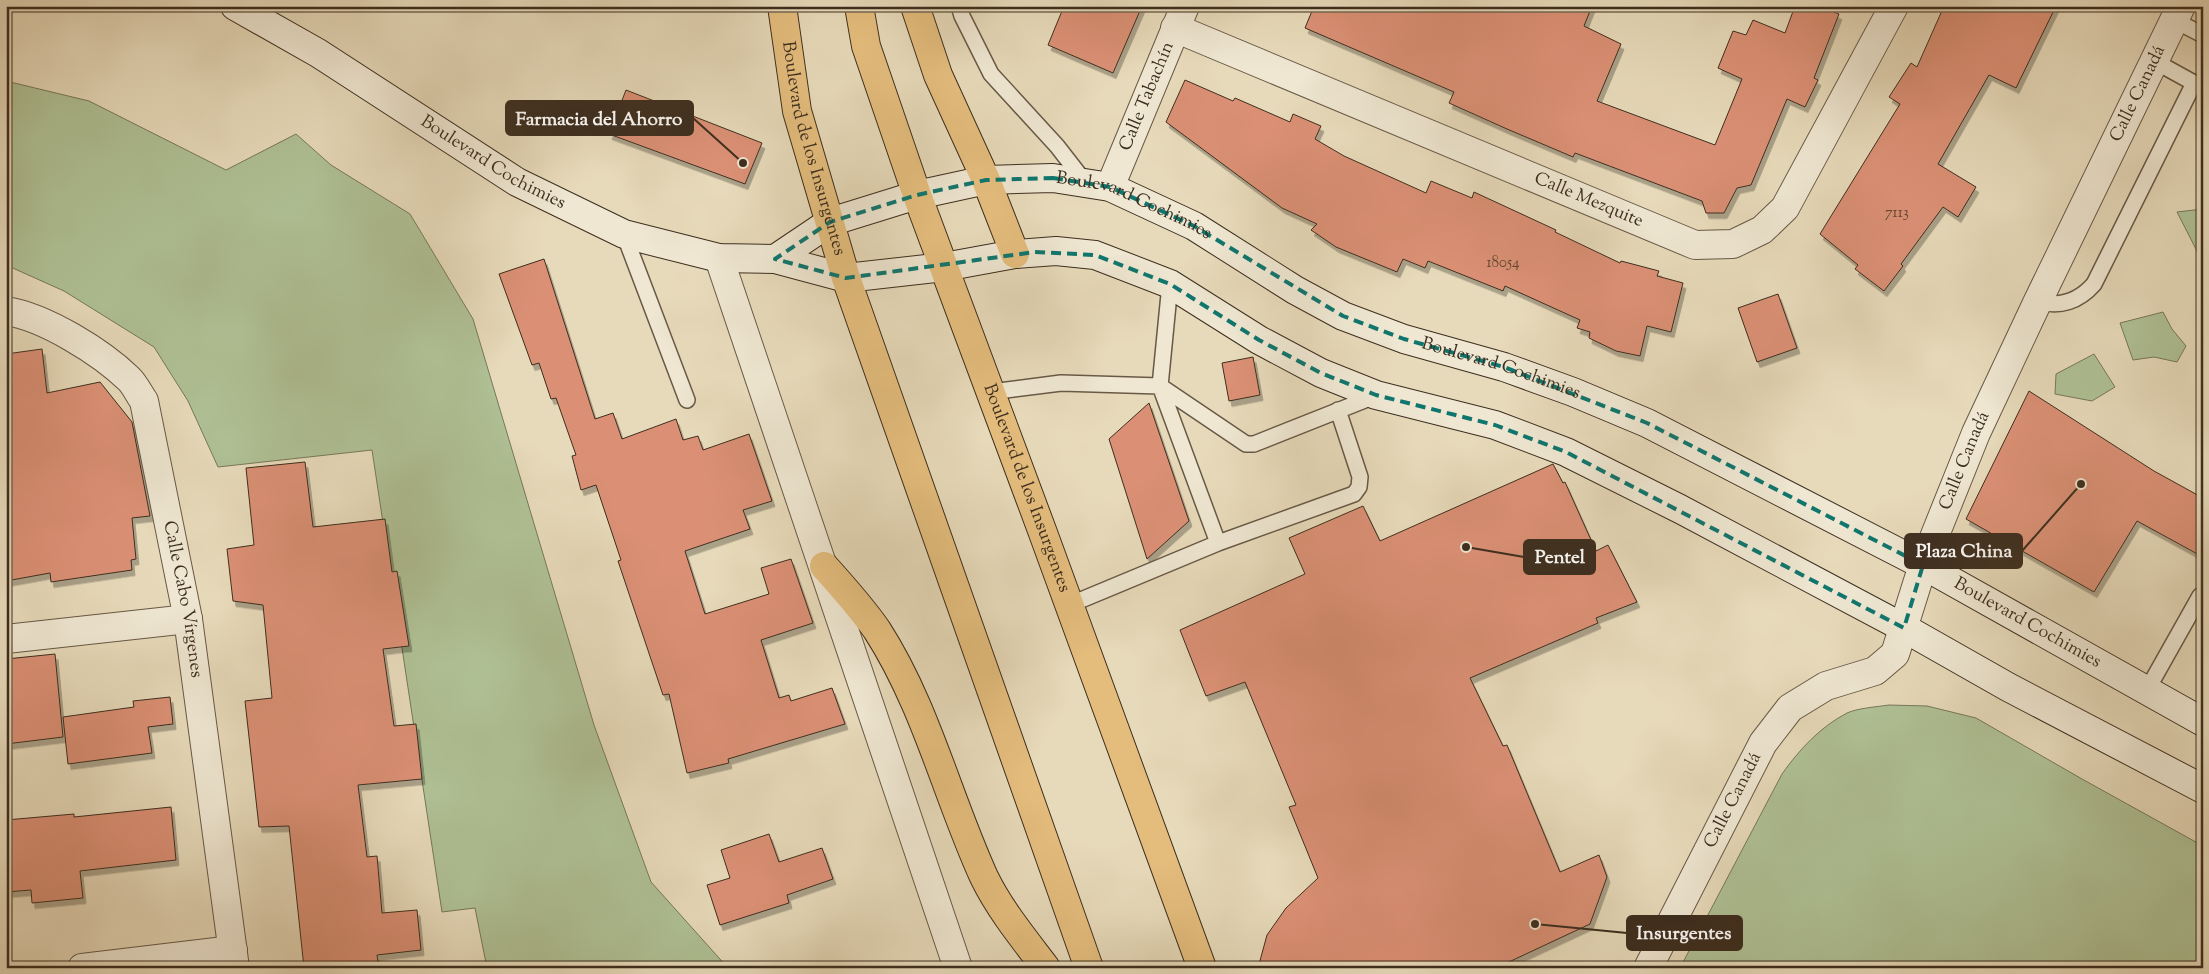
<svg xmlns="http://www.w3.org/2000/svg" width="2209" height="974" font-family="'Sorts Mill Goudy',serif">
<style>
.green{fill:#afc195;stroke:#76785a}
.building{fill:#db9074;stroke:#3d2e1f;filter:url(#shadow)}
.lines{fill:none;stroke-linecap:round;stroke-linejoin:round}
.service-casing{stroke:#685946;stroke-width:18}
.minor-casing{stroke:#685946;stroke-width:30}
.tertiary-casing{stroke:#685946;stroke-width:30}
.secondary-casing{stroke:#3d2e1f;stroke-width:30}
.primary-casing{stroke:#3d2e1f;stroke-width:30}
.service{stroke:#efe7d2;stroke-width:15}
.minor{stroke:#efe7d2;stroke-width:28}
.tertiary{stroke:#efe7d2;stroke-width:28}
.secondary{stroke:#efe7d2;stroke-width:28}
.primary{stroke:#e4bd7d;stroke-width:28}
.marked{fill:none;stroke:#0f766e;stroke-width:4;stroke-dasharray:10 6;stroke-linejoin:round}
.labels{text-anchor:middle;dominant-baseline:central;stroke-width:5;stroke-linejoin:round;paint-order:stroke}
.number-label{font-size:15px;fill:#644634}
.street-label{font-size:18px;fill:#3d2e1f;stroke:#efe7d2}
.leader{fill:none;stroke:#3d2e1f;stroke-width:2}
.callout-dot{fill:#3d2e1f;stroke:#efe7d2;stroke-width:2}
.callout{fill:#3d2e1f;stroke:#3d2e1f;stroke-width:2}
.callout-label{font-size:19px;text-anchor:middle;font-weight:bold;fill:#fff}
</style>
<defs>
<filter id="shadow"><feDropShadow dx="3" dy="5.5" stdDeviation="0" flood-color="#0004"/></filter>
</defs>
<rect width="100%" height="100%" fill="#e7daba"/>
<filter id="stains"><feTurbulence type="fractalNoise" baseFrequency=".004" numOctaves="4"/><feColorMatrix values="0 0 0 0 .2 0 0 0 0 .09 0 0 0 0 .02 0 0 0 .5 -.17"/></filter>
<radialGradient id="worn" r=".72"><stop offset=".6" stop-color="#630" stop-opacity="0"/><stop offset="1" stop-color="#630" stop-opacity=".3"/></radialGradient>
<path class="green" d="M 6,81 L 89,101 L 226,170 L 296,134 L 331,165 L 410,214 L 473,319 L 594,725 L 651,882 L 728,968 L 487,968 L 475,908 L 442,912 L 372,450 L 218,467 L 188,401 L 154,347 L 64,291 L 6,265 Z
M 2203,209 L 2203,253 L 2198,253 L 2177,212 Z
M 2163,312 L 2172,329 L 2186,346 L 2177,362 L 2154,357 L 2133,360 L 2120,323 Z
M 2094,354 L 2115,387 L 2092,401 L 2055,394 L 2056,374 Z
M 1889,705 L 1927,706 L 1976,718 L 2082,779 L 2203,846 L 2203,968 L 1680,968 L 1782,774 C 1799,750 1820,727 1847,713 C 1858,708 1876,707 1889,705 Z"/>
<path class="building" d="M 1064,6 L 1142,6 L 1113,73 L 1048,45 Z
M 1314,6 L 1592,6 L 1584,26 L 1621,44 L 1597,101 L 1715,145 L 1742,79 L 1718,68 L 1733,31 L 1746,35 L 1753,20 L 1785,33 L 1795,6 L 1818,6 L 1839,14 L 1814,78 L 1818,80 L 1805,107 L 1787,99 L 1751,185 L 1737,188 L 1724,213 L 1706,213 L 1702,201 L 1575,153 L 1573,157 L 1507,129 L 1449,103 L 1454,92 L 1305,28 Z
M 1944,6 L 2056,6 L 2016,88 L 1989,75 L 1938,164 L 1976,187 L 1958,217 L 1943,207 L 1901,264 L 1903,266 L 1884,291 L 1855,269 L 1858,265 L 1820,234 L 1900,104 L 1889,97 L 1911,63 L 1917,67 Z
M 1185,80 L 1233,101 L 1235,98 L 1290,122 L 1293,114 L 1321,126 L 1315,139 L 1344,156 L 1426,193 L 1431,181 L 1472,198 L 1474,192 L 1556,230 L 1555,232 L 1620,263 L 1621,261 L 1659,271 L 1657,276 L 1683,283 L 1671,332 L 1647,326 L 1640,356 L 1616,351 L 1589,338 L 1590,332 L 1577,328 L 1580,320 L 1505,286 L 1503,291 L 1428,261 L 1425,268 L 1403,259 L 1397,272 L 1336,247 L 1311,230 L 1317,224 L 1282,208 L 1166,122 Z
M 626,90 L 762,143 L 745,184 L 609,134 Z
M 544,259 L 595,419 L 613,413 L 622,439 L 676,419 L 683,440 L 698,436 L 703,450 L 749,434 L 772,501 L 743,510 L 750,529 L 685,551 L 705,614 L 769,594 L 761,568 L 791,559 L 813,623 L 761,640 L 779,698 L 789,695 L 791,701 L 832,688 L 845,724 L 728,759 L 729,763 L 687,773 L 669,694 L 663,695 L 618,561 L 621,560 L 596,485 L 581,490 L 572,456 L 576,455 L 556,398 L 551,399 L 539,363 L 532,365 L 499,274 Z
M 1778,294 L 1797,348 L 1757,362 L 1738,308 Z
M 42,349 L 47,393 L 100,382 L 132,422 L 150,516 L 132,518 L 136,559 L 131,560 L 132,570 L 51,582 L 50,573 L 6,581 L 6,354 Z
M 1253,357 L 1260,395 L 1229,401 L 1222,363 Z
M 2029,391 L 2154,471 L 2203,498 L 2203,557 L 2137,521 L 2094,592 L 1966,519 Z
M 1149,403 L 1189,521 L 1147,559 L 1109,439 Z
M 305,462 L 313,527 L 385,519 L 392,572 L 397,571 L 409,646 L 383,649 L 394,726 L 416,724 L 422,779 L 358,785 L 367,857 L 377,856 L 382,913 L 417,910 L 421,950 L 377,955 L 379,968 L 304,968 L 289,826 L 259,827 L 245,701 L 272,698 L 263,605 L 233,601 L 227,549 L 254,545 L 246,468 Z
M 1553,464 L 1563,483 L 1565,482 L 1596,551 L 1608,545 L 1637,602 L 1596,618 L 1598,623 L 1470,678 L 1503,746 L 1507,745 L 1560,872 L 1599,855 L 1607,877 L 1590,924 L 1496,968 L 1258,968 L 1267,935 L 1286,908 L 1318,878 L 1289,807 L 1296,805 L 1245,682 L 1206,696 L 1180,630 L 1305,574 L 1289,538 L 1363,506 L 1380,541 Z
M 55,654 L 63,737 L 6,744 L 6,659 Z
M 170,697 L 173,724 L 148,727 L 152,753 L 68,764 L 63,717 L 134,707 L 133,701 Z
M 171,807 L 176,860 L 80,871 L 83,898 L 32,903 L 31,890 L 6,892 L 6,820 L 74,814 L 74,817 Z
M 769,834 L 779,862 L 822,848 L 833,879 L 787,895 L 789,903 L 720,925 L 707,885 L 730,878 L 721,850 Z"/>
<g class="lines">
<defs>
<path id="service" d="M 959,6 L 962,16 L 991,74 L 1057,146 L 1085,182
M 2174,20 L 2203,35
M 624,234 L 687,400
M 2038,301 C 2060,308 2079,301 2094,284 L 2194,83 L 2154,61
M 991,392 L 1061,383 L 1160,386 L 1246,444 L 1254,444 L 1375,396
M 1218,543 L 1354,494 L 1359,487 L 1360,477 L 1338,410
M 1069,605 L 1218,543 L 1160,386 L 1170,284
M 2146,692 L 2200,596"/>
<g id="minor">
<path id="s1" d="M 1175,28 L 1695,245 L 1733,244 L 1762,230 L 1785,208 L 1894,6"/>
<path id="s2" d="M 1110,187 L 1185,6"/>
<path d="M 719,258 L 958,968"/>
<path id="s3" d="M 6,311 C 45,317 101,352 129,379 C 135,385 139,394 144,401 L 188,619 L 235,968"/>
<path d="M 6,639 L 188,619"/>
<path d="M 82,968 L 233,950"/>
</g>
<g id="tertiary">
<path id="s4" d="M 1648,968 L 1763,743 L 1790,708 L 1826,686 L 1875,671 L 1895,654 L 1923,565 L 1976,433 L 2038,301 L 2181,6"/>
</g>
<g id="secondary">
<path id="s5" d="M 235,6 L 318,53 L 517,182 L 624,234 L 719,258 L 775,259 L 846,278 L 944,267 L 1015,254 L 1056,251 L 1095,255 L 1170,284 L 1259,340 L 1321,373 L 1376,395 L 1495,425 L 1566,452 L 1680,509 L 1904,628 L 2008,687 L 2203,789"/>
<path id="s6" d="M 775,259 L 830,222 L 917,195 L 986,180 L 1053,178 L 1110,187 L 1194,226 L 1295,290 L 1343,316 L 1404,339 L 1504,367 L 1573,392 L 1647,423 L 1923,565 L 2203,722"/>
</g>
<g id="primary">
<path id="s7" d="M 782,6 L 797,111 L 846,278 L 1089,968"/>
<path id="s8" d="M 859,6 L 866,46 L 917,195 L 1043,533 L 1202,968"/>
<path d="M 915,6 L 938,75 L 986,180 L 1015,254"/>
<path d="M 824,566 C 843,587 861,607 877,630 C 926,706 947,796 984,877 C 1000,910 1024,939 1046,968"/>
</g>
</defs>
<use href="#service" class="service-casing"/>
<use href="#minor" class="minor-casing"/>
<use href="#tertiary" class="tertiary-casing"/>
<use href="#secondary" class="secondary-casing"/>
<use href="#primary" class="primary-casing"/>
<use href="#service" class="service"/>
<use href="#minor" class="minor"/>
<use href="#tertiary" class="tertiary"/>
<use href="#secondary" class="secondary"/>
<use href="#primary" class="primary"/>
</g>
<path class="marked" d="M 1053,178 L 1110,187 L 1194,226 L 1343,316 L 1404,339 L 1504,367 L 1647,423 L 1923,565 L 1904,628 L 1566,452 L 1495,425 L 1376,395 L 1321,373 L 1259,340 L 1170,284 L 1095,255 L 1035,252 L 846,278 L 775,259 L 830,222 L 917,195 L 986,180 Z"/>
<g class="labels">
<g class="number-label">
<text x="1897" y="213">7113</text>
<text x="1503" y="263">18054</text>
</g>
<g class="street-label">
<text stroke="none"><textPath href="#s4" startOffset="1028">Calle Canadá</textPath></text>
<text stroke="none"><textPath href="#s2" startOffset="98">Calle Tabachín</textPath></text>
<text stroke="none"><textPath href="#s7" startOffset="146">Boulevard de los Insurgentes</textPath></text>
<text stroke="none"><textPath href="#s5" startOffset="302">Boulevard Cochimies</textPath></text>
<text stroke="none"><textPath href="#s1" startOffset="448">Calle Mezquite</textPath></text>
<text stroke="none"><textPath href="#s6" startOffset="381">Boulevard Cochimies</textPath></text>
<text stroke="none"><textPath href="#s6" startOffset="786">Boulevard Cochimies</textPath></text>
<text stroke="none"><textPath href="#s4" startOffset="622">Calle Canadá</textPath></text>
<text stroke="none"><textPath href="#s8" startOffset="511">Boulevard de los Insurgentes</textPath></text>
<text stroke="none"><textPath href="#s3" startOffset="371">Calle Cabo Vírgenes</textPath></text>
<text stroke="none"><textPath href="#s6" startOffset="1372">Boulevard Cochimies</textPath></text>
<text stroke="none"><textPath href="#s4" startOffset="188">Calle Canadá</textPath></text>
</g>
</g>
<path class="leader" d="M743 163L693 118M2081 484L2022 551M1466 547L1524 557M1535 924L1627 933"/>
<g class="callout-dot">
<circle cx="743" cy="163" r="5"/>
<circle cx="2081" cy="484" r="5"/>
<circle cx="1466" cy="547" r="5"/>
<circle cx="1535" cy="924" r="5"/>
</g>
<g class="callout">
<rect x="506" y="101" width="187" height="34" rx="5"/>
<rect x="1905" y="534" width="117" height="34" rx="5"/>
<rect x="1524" y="540" width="71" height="34" rx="5"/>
<rect x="1627" y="916" width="115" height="34" rx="5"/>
</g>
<g class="callout-label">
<text x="599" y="125">Farmacia del Ahorro</text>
<text x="1964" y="557">Plaza China</text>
<text x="1560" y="563">Pentel</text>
<text x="1684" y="939">Insurgentes</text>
</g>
<rect width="2209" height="974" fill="none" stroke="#e7daba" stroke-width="25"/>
<rect x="8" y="8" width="2194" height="959" fill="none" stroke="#3d2e1f" stroke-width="2.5"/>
<rect x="12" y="12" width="2184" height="949" fill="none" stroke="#3d2e1f"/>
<rect width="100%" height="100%" filter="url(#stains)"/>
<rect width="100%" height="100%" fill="url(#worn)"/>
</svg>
